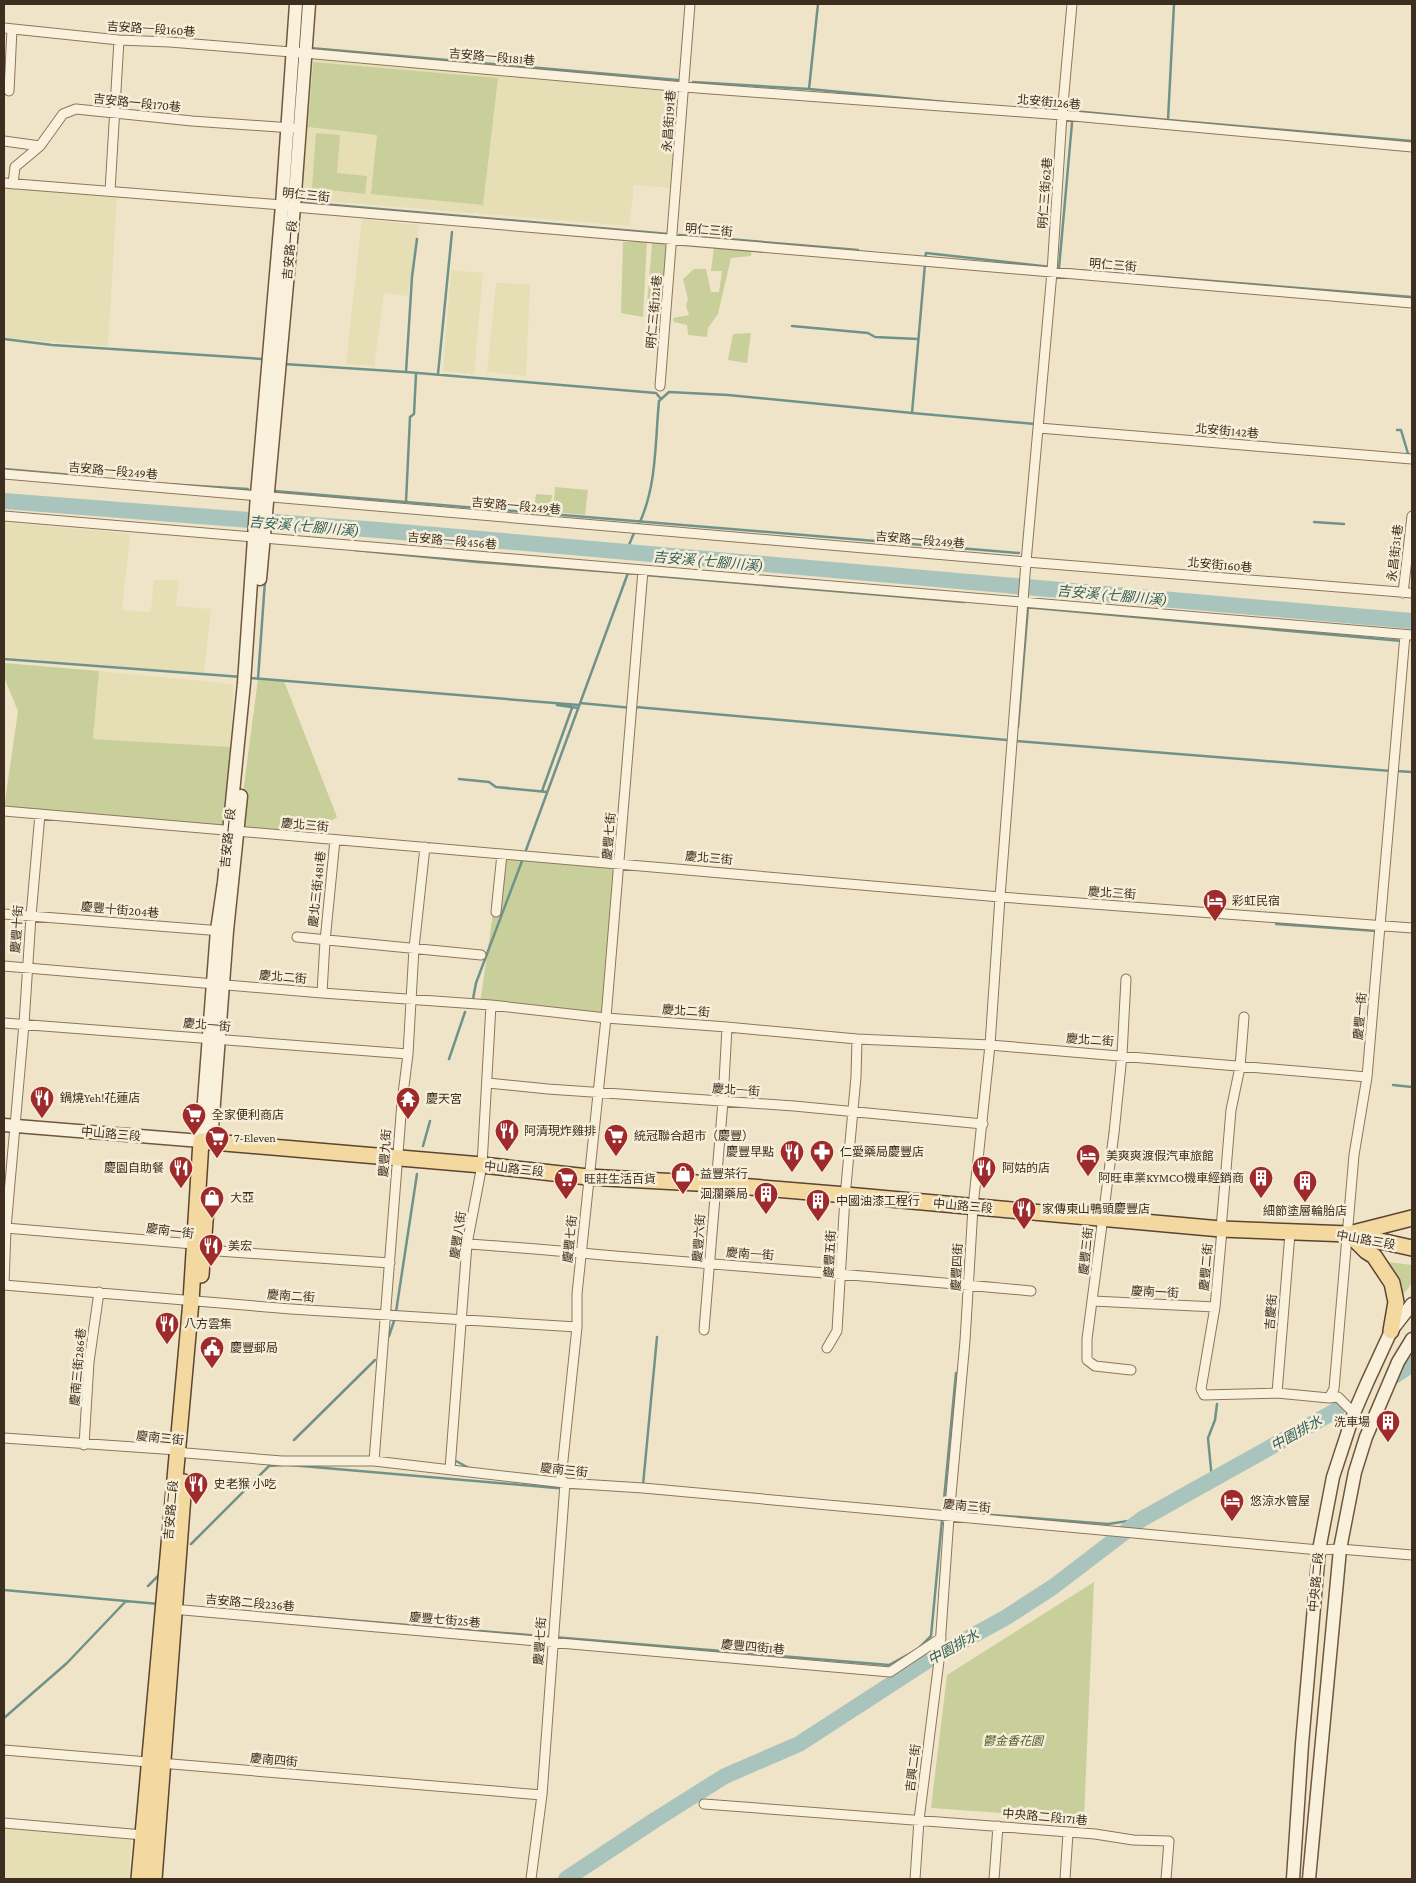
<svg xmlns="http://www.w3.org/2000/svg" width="1416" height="1883" font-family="'Crimson Pro','Noto Sans TC',serif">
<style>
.farmland{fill:#e6deb5}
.green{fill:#c9cf9b}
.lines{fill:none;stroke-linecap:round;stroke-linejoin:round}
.stream{stroke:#6f938a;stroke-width:2.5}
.river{stroke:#a9c4bc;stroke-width:16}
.street-casing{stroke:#8d765c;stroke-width:11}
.secondary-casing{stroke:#6f573f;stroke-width:15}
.primary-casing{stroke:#5b4430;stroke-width:18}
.street{stroke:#faf1dc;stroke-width:9}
.secondary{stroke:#faf1dc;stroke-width:12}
.primary{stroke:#f3d9a0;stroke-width:15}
.labels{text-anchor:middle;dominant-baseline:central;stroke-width:5;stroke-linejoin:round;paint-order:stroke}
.street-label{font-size:12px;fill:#3d2e20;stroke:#f7eed8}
.poi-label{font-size:12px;fill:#3d2e20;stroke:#f7eed8;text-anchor:start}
.park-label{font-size:12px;font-style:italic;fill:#4d5a26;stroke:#f7eed8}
.water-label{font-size:14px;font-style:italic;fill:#2f5d5a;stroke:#f7eed8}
</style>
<rect width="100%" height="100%" fill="#f0e4c8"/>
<path class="farmland" d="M 311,59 L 678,92 L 672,188 L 634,185 L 629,226 L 300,199 Z
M 4,187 L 117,196 L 108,346 L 4,338 Z
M 362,219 L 419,225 L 408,296 L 384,293 L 374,366 L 346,364 Z
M 451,270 L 483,273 L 474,374 L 443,371 Z
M 496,283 L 530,284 L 526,376 L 487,372 Z
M 4,522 L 130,534 L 122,610 L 148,612 L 151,610 L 154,580 L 179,580 L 176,606 L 211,609 L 204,673 L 4,657 Z
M 99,671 L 233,684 L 232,747 L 93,739 Z
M 4,1828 L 131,1840 L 129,1879 L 4,1879 Z"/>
<path class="green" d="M 313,62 L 498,78 L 483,205 L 371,194 L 377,135 L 308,127 Z
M 316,133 L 340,135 L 337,173 L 367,176 L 365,194 L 312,188 Z
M 623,242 L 647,242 L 643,317 L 621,313 Z
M 652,243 L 669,244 L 663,319 L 646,318 Z
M 714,248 L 752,249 L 751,256 L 731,258 L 718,314 L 708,328 L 707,337 L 688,335 L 687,325 L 674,322 L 673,318 L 689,315 L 686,306 L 688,299 L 683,279 L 694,269 L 706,269 L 711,292 L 719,292 L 722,271 L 711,271 Z
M 751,333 L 747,363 L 728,360 L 733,334 Z
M 555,487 L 588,490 L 585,515 L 553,512 Z
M 536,494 L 552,495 L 550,510 L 534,508 Z
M 4,663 L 99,671 L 93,739 L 232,747 L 229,829 L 4,808 L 18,711 L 4,677 Z
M 258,679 L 284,681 L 337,817 L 305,837 L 238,831 Z
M 501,857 L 616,863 L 604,1014 L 480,1004 Z
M 1387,1262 L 1412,1265 L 1412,1283 L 1402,1296 Z
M 1094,1582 L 1084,1819 L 931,1808 L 947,1675 Z"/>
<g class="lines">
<path class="stream" d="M 310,48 L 678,80
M 693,82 L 809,89 L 966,104
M 809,89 L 818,4
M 1073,113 L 1073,111 L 1168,120 L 1174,4
M 1168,120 L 1412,141
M 299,202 L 669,234
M 679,235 L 858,250
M 925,258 L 926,253 L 1051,267
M 1059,268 L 1072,123
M 1060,269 L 1412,297
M 792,326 L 868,333 L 875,337 L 918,339
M 4,339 L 52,345 L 262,359
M 284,364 L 406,372 L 656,393 L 661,399
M 406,372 L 412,277 L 417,239
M 438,374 L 452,232
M 912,413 L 1035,424
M 1397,430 L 1401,430 L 1409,457
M 4,469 L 72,475
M 165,484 L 248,489
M 274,491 L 1019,553
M 406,502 L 410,417 L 414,414 L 416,374
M 1314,522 L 1344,524
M 639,524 C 657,486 655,442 659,401 L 669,392 L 728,395 L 912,413 L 925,264
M 354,550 L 478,562 L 640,574
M 626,552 L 634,533
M 634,559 L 635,552
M 645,575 L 964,602
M 1024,607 L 1402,641
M 4,659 L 242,677
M 250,678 L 579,705
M 258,679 L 265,581
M 580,703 L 632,708 L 636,707 L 1007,740
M 557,705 L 578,708
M 1018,727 L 1028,607
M 1016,741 L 1391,771
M 1396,771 L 1412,772
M 459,779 L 489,782 L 496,787 L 547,792
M 542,791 L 572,708
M 526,850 L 628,573
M 1276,924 L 1377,931
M 473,999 L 476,983 L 522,861
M 449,1059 L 465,1012
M 1393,1085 L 1412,1087
M 423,1146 L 430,1121
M 396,1312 L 417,1174
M 389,1336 L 394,1321
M 294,1440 L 375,1360
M 454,1460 L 469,1468
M 290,1465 L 556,1488 L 583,1488
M 1212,1480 L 1208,1438 L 1215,1420 L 1217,1404
M 643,1485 L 657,1337
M 979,1514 L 1108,1524 L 1142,1519
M 191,1544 L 269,1466 L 282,1465
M 148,1586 L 160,1574
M 4,1590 L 159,1604
M 276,1614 L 889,1665 L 918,1649 L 931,1636 L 956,1373
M 4,1718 L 67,1663 L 126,1601"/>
<path class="river" d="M 4,501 L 378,530 L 1412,621
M 1394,1376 L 1412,1364
M 566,1879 L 655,1820 L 725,1776 L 799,1744 L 930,1659 L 1005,1618 L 1053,1587 L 1142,1519 L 1337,1410"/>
<defs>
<path id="street" d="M 4,28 L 119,40 L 170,42 L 304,53 L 684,87 L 1062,115 L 1412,147
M 9,91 L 12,29
M 4,141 L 40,146
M 4,183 L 282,205 L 294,207 L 1412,303
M 13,184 L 15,167 L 40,146 L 63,114 L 76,109 L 192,121 L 292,128
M 110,191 L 119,40
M 660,386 L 690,4
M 1039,428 L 1412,459
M 4,474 L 1026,562 L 1412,593
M 4,516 L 1412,635
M 1403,593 L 1412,516
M 4,811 L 1000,897 L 1412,928
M 496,912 L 502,854
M 4,914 L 222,931
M 297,937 L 481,955
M 4,966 L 322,993 L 491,1005 L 606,1018 L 727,1027 L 857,1039 L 990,1045 L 1367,1077
M 1126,979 L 1122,1055 L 1114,1133 L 1087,1339 L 1087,1360 L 1095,1366 L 1131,1370
M 322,993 L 325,941 L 335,840
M 1244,1017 L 1240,1067 L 1231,1110 L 1221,1229 L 1222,1230 L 1215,1307 L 1201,1389 L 1204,1395 L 1277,1393 L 1329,1398 L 1338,1397 L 1354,1413
M 4,1023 L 408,1054
M 488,1083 L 548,1089 L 794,1106 L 983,1124
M 6,1228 L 193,1244 L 204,1250 L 390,1263
M 467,1244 C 533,1248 598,1255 664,1260 C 786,1270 909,1279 1031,1291
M 4,1285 L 291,1309 L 577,1327
M 4,1285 L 6,1228 L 24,1024 L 31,916 L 40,814
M 1093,1301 L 1215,1307
M 704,1330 L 723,1101 L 727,1027
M 827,1348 L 837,1331 L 845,1197 L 856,1077 L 857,1039
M 1277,1393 L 1290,1233
M 1329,1398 L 1334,1389 L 1354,1155 L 1367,1077 L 1405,635
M 4,1438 L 177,1450 L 186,1453 L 282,1461 L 374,1461 L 565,1483 L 643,1488 L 1319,1550 L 1340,1549 L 1412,1555
M 84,1445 L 89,1362 L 99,1292
M 374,1461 L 402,1102 L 408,1054 L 414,948 L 425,847
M 450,1469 L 467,1244 L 482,1165 L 491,1005
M 172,1609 L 890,1672 L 941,1638
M 4,1750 L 542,1795
M 704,1804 L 1095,1834 L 1133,1840 L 1169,1841 L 1166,1879
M 4,1823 L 143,1835
M 531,1879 L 542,1795 L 565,1483 L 561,1479 L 577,1327 L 577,1294 L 606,1018 L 643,570
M 915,1879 L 919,1820 L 939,1661 L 949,1517 L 965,1341 L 973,1207 L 990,1045 L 1000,897 L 1026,562 L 1052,272 L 1062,115 L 1072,4
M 994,1879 L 998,1826
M 1065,1879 L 1068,1833"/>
<path id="secondary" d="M 260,579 L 294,207 L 309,4
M 4,1125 L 201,1141 L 217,930 L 224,882 L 244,683 L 257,495 L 282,205 L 296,4
M 211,1142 L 227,931 L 241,796
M 1293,1879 L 1302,1744 L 1319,1550 L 1333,1477 L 1354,1413 L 1367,1383 L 1391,1331 L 1412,1304
M 1309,1879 L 1340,1549 L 1355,1472 L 1366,1437 L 1398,1362 L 1412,1339"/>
<path id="primary" d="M 1353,1233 L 1412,1218
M 1350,1235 L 1366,1251 L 1374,1256 L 1392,1283 L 1396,1302 L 1391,1331
M 201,1275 L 206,1208
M 139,1879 L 191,1301 L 201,1141 L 482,1165 L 588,1177 L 715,1184 L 846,1195 L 1221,1229 L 1349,1234 L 1412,1248
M 154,1879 L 184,1482"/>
</defs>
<use href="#street" class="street-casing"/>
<use href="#secondary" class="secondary-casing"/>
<use href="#primary" class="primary-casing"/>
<use href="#street" class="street"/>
<use href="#secondary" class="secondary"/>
<use href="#primary" class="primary"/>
</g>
<defs>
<symbol id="hotel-pin" viewBox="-11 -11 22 30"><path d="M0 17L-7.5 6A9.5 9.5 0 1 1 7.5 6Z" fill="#9e2a2b" stroke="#f7eed8"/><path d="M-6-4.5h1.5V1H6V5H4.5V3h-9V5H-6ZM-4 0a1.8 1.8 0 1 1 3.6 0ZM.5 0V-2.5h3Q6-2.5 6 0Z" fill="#fff"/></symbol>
<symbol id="restaurant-pin" viewBox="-11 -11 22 30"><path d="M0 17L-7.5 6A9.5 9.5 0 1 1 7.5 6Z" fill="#9e2a2b" stroke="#f7eed8"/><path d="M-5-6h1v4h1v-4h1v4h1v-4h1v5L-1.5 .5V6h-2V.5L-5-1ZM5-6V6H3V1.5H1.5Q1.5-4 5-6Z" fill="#fff"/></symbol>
<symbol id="temple-pin" viewBox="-11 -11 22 30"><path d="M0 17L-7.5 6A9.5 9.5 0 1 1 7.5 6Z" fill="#9e2a2b" stroke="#f7eed8"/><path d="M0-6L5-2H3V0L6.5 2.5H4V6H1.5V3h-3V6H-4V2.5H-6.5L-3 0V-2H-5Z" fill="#fff"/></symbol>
<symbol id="supermarket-pin" viewBox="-11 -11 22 30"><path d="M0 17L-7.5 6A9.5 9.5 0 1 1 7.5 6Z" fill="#9e2a2b" stroke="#f7eed8"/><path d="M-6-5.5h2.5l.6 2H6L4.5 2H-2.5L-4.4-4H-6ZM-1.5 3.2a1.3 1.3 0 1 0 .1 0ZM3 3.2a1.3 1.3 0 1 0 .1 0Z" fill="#fff"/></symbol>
<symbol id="pharmacy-pin" viewBox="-11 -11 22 30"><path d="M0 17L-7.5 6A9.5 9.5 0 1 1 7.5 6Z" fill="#9e2a2b" stroke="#f7eed8"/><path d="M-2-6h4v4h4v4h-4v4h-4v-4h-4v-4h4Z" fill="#fff"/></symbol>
<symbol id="shop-pin" viewBox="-11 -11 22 30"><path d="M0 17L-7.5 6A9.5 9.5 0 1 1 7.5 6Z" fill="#9e2a2b" stroke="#f7eed8"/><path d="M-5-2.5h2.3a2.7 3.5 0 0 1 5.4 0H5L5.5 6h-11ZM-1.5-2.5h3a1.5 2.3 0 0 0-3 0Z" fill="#fff"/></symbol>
<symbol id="building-pin" viewBox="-11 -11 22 30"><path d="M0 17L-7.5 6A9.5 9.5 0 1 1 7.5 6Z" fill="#9e2a2b" stroke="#f7eed8"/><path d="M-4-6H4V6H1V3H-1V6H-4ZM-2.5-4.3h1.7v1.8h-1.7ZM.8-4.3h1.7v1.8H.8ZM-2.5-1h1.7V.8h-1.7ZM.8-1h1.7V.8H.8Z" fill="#fff"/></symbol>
<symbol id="civic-pin" viewBox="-11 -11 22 30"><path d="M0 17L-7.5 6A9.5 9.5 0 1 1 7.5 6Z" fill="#9e2a2b" stroke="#f7eed8"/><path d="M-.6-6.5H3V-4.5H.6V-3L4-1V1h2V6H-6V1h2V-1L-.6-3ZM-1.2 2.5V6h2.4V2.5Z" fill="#fff"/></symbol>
</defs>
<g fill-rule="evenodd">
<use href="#hotel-pin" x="1201" y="887" width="28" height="38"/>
<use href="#restaurant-pin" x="28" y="1084" width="28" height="38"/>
<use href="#temple-pin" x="394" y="1085" width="28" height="38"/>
<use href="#supermarket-pin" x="180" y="1101" width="28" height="38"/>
<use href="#restaurant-pin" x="493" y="1117" width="28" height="38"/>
<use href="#supermarket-pin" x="602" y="1122" width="28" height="38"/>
<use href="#supermarket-pin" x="203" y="1124" width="28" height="38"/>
<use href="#restaurant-pin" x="778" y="1138" width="28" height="38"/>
<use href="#pharmacy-pin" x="808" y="1138" width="28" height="38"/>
<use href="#hotel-pin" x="1074" y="1142" width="28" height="38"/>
<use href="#restaurant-pin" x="167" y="1154" width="28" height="38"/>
<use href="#restaurant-pin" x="970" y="1154" width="28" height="38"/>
<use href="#shop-pin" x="669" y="1160" width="28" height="38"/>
<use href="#building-pin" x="1247" y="1164" width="28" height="38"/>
<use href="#supermarket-pin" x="552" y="1165" width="28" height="38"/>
<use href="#building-pin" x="1291" y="1168" width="28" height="38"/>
<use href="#building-pin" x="752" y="1180" width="28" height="38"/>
<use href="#shop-pin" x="198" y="1184" width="28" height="38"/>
<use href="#building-pin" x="804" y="1187" width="28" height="38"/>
<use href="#restaurant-pin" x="1010" y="1195" width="28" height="38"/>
<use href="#restaurant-pin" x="197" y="1232" width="28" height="38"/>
<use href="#restaurant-pin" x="153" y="1310" width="28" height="38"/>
<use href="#civic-pin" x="198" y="1334" width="28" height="38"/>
<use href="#building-pin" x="1374" y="1408" width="28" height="38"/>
<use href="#restaurant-pin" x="182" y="1470" width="28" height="38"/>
<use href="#hotel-pin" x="1218" y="1487" width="28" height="38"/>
</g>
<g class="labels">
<g class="street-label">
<text transform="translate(151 29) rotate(4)">吉安路一段160巷</text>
<text transform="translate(492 57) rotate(5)">吉安路一段181巷</text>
<text transform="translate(1049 102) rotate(5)">北安街126巷</text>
<text transform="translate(137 103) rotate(6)">吉安路一段170巷</text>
<text transform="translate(669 121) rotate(-86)">永昌街191巷</text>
<text transform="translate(1045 193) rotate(-86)">明仁三街62巷</text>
<text transform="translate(306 195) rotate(6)">明仁三街</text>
<text transform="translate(709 230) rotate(5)">明仁三街</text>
<text transform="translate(290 250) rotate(-85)">吉安路一段</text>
<text transform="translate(1113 265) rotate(5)">明仁三街</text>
<text transform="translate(654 312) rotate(-85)">明仁三街121巷</text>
<text transform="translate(1227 431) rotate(5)">北安街142巷</text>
<text transform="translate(113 471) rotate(5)">吉安路一段249巷</text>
<text transform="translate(516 506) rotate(5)">吉安路一段249巷</text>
<text transform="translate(920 540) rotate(5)">吉安路一段249巷</text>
<text transform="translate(452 541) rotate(5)">吉安路一段456巷</text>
<text transform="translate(1395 553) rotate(-83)">永昌街31巷</text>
<text transform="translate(1220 565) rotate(5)">北安街160巷</text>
<text transform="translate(305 825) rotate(5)">慶北三街</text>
<text transform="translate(609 836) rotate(-85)">慶豐七街</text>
<text transform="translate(228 838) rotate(-84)">吉安路一段</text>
<text transform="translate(709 858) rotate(5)">慶北三街</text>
<text transform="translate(317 889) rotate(-84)">慶北三街481巷</text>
<text transform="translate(1112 893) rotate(4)">慶北三街</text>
<text transform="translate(120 910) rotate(5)">慶豐十街204巷</text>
<text transform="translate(17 929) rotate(-86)">慶豐十街</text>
<text transform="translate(283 977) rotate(5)">慶北二街</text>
<text transform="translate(686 1011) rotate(4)">慶北二街</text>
<text transform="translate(1360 1016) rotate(-85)">慶豐一街</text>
<text transform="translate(207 1025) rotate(5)">慶北一街</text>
<text transform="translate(1090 1040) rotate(4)">慶北二街</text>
<text transform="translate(736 1090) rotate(4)">慶北一街</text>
<text transform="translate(111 1134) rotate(5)">中山路三段</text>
<text transform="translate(385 1153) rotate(-86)">慶豐九街</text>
<text transform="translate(514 1169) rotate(6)">中山路三段</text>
<text transform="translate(963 1206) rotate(5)">中山路三段</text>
<text transform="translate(170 1231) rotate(7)">慶南一街</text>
<text transform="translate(458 1235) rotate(-82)">慶豐八街</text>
<text transform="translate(699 1238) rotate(-86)">慶豐六街</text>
<text transform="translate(570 1239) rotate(-84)">慶豐七街</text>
<text transform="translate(1366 1240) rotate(10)">中山路三段</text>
<text transform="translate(1086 1251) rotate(-84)">慶豐三街</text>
<text transform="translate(750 1254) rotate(4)">慶南一街</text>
<text transform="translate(830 1254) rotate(-87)">慶豐五街</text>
<text transform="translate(957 1267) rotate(-87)">慶豐四街</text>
<text transform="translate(1206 1267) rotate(-85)">慶豐二街</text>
<text transform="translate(1155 1292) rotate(3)">慶南一街</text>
<text transform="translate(291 1296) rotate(4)">慶南二街</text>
<text transform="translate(1271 1312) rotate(-86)">吉慶街</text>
<text transform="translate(78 1367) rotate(-85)">慶南三街286巷</text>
<text transform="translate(160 1438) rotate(6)">慶南三街</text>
<text transform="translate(564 1470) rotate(6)">慶南三街</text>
<text transform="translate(967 1506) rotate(5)">慶南三街</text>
<text transform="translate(171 1510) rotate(-85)">吉安路二段</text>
<text transform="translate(1316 1582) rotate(-85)">中央路二段</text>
<text transform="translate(250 1603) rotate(5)">吉安路二段236巷</text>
<text transform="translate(445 1620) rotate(5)">慶豐七街25巷</text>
<text transform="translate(540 1641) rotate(-86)">慶豐七街</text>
<text transform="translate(753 1647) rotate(5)">慶豐四街1巷</text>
<text transform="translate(274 1760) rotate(5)">慶南四街</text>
<text transform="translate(913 1768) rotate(-83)">吉興二街</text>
<text transform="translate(1045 1817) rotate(5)">中央路二段171巷</text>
</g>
<g class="poi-label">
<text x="1232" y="901">彩虹民宿</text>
<text x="60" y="1098">鍋燒Yeh!花蓮店</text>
<text x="426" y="1099">慶天宮</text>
<text x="212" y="1115">全家便利商店</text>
<text x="524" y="1131">阿清現炸雞排</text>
<text x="634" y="1136">統冠聯合超市（慶豐）</text>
<text x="234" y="1138">7-Eleven</text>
<text x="774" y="1152" text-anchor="end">慶豐早點</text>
<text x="840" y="1152">仁愛藥局慶豐店</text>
<text x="1106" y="1156">美爽爽渡假汽車旅館</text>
<text x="164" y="1168" text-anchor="end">慶園自助餐</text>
<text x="1002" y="1168">阿姑的店</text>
<text x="700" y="1174">益豐茶行</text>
<text x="1244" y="1178" text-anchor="end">阿旺車業KYMCO機車經銷商</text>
<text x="584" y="1179">旺莊生活百貨</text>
<text x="748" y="1194" text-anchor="end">洄瀾藥局</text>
<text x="230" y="1198">大亞</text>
<text x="836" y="1201">中國油漆工程行</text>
<text x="1042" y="1209">家傳東山鴨頭慶豐店</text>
<text x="1305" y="1211" text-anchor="middle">細節塗層輪胎店</text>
<text x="228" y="1246">美宏</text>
<text x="184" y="1324">八方雲集</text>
<text x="230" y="1348">慶豐郵局</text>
<text x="1370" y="1422" text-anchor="end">洗車場</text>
<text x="214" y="1484">史老猴 小吃</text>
<text x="1250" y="1501">悠涼水管屋</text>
</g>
<g class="park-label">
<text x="1013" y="1741">鬱金香花園</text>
</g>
<g class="water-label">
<text transform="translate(304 526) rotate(5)">吉安溪 (七腳川溪)</text>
<text transform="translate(708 561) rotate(5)">吉安溪 (七腳川溪)</text>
<text transform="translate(1112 595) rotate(5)">吉安溪 (七腳川溪)</text>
<text transform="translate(1296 1433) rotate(-29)">中園排水</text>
<text transform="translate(953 1647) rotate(-29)">中園排水</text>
</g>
</g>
<rect width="1416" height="1883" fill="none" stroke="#3d2e20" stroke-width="10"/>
</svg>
